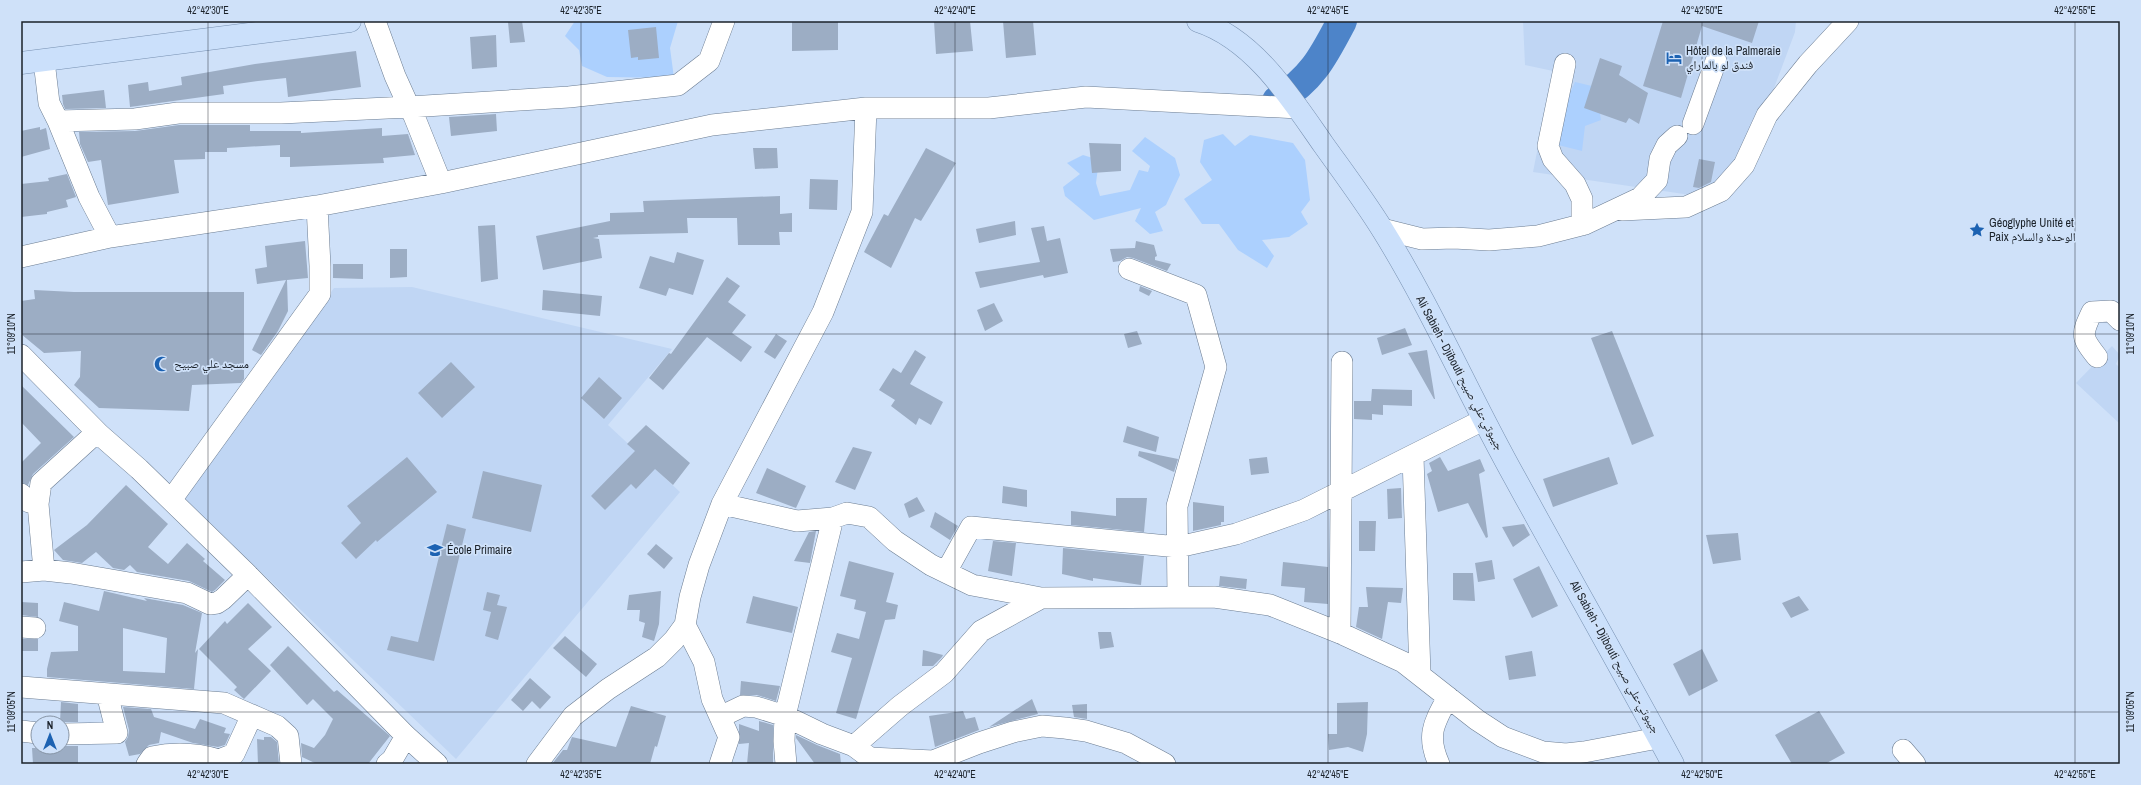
<svg xmlns="http://www.w3.org/2000/svg" width="2141" height="785" font-family="'Archivo Narrow','Noto Naskh Arabic',sans-serif">
<style>
.built{fill:#c0d6f4}
.green{fill:#acd0fe}
.lines{fill:none;stroke-linecap:round;stroke-linejoin:round}
.river{stroke:#4d84c9;stroke-width:30}
.building{fill:#9cadc4;fill-rule:evenodd}
.minor-casing{stroke:#6c7d92;stroke-width:22}
.major-casing{stroke:#7790b1;stroke-width:23}
.minor{stroke:#fff;stroke-width:21}
.major{stroke:#cbe0fb;stroke-width:22}
.ticks{fill:none;stroke:#1b222a;stroke-width:1;stroke-opacity:0.45}
.labels{text-anchor:middle;dominant-baseline:central;stroke-width:3.5;stroke-linejoin:round;paint-order:stroke}
.poi-label{font-size:12px;fill:#1b222a;stroke:#cfe1f9;text-anchor:start}
.street-label{font-size:12px;fill:#1b222a;stroke:#cfe1f9}
.neatline{fill:none;stroke:#1b222a;stroke-width:1.5}
.ticks-label{font-size:10px;text-anchor:middle;fill:#1b222a}
</style>
<rect width="100%" height="100%" fill="#cfe1f9"/>
<path class="built" d="M 1523,21 L 1796,21 L 1795,32 L 1752,147 L 1725,200 L 1533,172 L 1553,71 L 1525,65 Z
M 412,287 L 672,349 L 608,425 L 680,492 L 456,759 L 182,496 L 334,288 Z
M 2112,346 L 2120,355 L 2116,364 L 2120,368 L 2120,424 L 2076,383 Z"/>
<path class="green" d="M 575,21 L 678,21 L 670,48 L 674,78 L 607,77 L 582,66 L 579,50 L 565,36 Z
M 1575,82 L 1596,87 L 1601,120 L 1585,126 L 1582,151 L 1558,145 L 1558,120 Z
M 1223,134 L 1235,146 L 1250,135 L 1293,143 L 1305,160 L 1310,200 L 1301,212 L 1308,224 L 1289,237 L 1262,240 L 1274,256 L 1267,268 L 1238,250 L 1219,224 L 1202,224 L 1184,199 L 1212,180 L 1200,162 L 1204,140 Z
M 1145,137 L 1175,158 L 1180,175 L 1166,205 L 1155,212 L 1163,231 L 1150,234 L 1135,221 L 1141,208 L 1094,220 L 1065,196 L 1063,187 L 1080,174 L 1067,163 L 1083,155 L 1099,160 L 1096,183 L 1100,196 L 1130,190 L 1139,170 L 1148,172 L 1150,166 L 1132,151 Z"/>
<g class="lines">
<path class="river" d="M 1277,101 C 1313,78 1323,57 1342,21"/>
</g>
<path class="building" d="M 522,21 L 525,42 L 510,43 L 508,22 Z
M 792,21 L 838,21 L 838,50 L 792,51 Z
M 934,21 L 970,21 L 973,51 L 936,54 Z
M 1003,21 L 1033,21 L 1036,55 L 1006,58 Z
M 1663,21 L 1759,21 L 1752,43 L 1702,26 L 1681,98 L 1643,86 Z
M 656,27 L 659,58 L 638,60 L 638,57 L 631,58 L 628,30 Z
M 496,35 L 497,67 L 472,69 L 470,37 Z
M 356,51 L 361,87 L 288,97 L 286,78 L 258,81 L 223,86 L 224,94 L 130,107 L 128,85 L 148,82 L 149,91 L 182,85 L 181,77 L 255,64 Z
M 1600,58 L 1622,66 L 1619,75 L 1648,93 L 1639,124 L 1629,118 L 1626,123 L 1584,108 Z
M 104,90 L 106,108 L 65,109 L 63,104 L 62,95 Z
M 496,114 L 497,131 L 451,136 L 449,117 Z
M 179,125 L 250,125 L 250,131 L 301,131 L 301,133 L 382,128 L 382,136 L 408,134 L 415,155 L 383,158 L 384,163 L 290,167 L 290,157 L 280,157 L 280,145 L 227,148 L 227,152 L 205,152 L 205,159 L 174,160 L 179,193 L 108,205 L 101,160 L 88,162 L 80,144 L 79,132 L 135,131 Z
M 40,127 L 40,130 L 46,128 L 50,149 L 21,157 L 21,131 Z
M 1089,143 L 1121,144 L 1121,171 L 1092,173 Z
M 753,148 L 777,148 L 778,168 L 755,169 Z
M 926,148 L 956,163 L 921,221 L 915,218 L 891,268 L 864,252 L 884,214 L 888,216 Z
M 1699,159 L 1715,162 L 1711,182 L 1699,188 L 1693,187 Z
M 67,174 L 76,197 L 66,200 L 68,207 L 47,212 L 47,214 L 21,217 L 21,184 L 49,181 L 48,178 Z
M 810,179 L 838,180 L 837,210 L 809,209 Z
M 780,196 L 780,214 L 792,213 L 792,232 L 779,232 L 780,245 L 738,245 L 737,218 L 687,218 L 688,233 L 598,235 L 598,237 L 593,238 L 599,239 L 602,258 L 543,270 L 536,236 L 610,221 L 610,213 L 644,212 L 643,201 Z
M 1015,221 L 1016,235 L 979,243 L 976,229 Z
M 495,225 L 498,279 L 481,282 L 478,226 Z
M 1044,226 L 1047,241 L 1060,238 L 1068,273 L 1044,278 L 1043,275 L 980,288 L 975,272 L 1040,262 L 1031,228 Z
M 305,241 L 308,278 L 287,280 L 288,311 L 278,331 L 261,355 L 252,350 L 286,280 L 257,284 L 255,269 L 267,267 L 265,246 Z
M 1136,241 L 1154,245 L 1157,256 L 1155,257 L 1155,260 L 1171,264 L 1167,271 L 1133,258 L 1127,257 L 1120,261 L 1113,262 L 1110,249 L 1135,248 Z
M 390,249 L 407,249 L 407,277 L 390,278 Z
M 677,252 L 704,260 L 693,295 L 669,288 L 666,296 L 639,288 L 650,256 L 674,263 Z
M 333,264 L 363,264 L 363,279 L 333,278 Z
M 727,277 L 740,286 L 728,302 L 746,315 L 732,333 L 752,347 L 741,362 L 707,337 L 663,390 L 649,378 L 669,353 L 671,354 Z
M 1140,286 L 1152,291 L 1149,296 L 1139,291 Z
M 34,290 L 74,292 L 244,292 L 244,379 L 241,383 L 192,385 L 189,411 L 99,408 L 74,385 L 80,377 L 81,351 L 44,353 L 21,334 L 21,301 L 35,299 Z
M 543,290 L 602,296 L 600,316 L 542,310 Z
M 994,303 L 1003,321 L 985,331 L 977,310 Z
M 1405,328 L 1412,345 L 1382,355 L 1377,338 Z
M 1137,331 L 1142,344 L 1128,348 L 1124,334 Z
M 1612,331 L 1654,436 L 1632,445 L 1591,338 Z
M 776,334 L 787,341 L 775,359 L 764,352 Z
M 915,350 L 926,357 L 910,384 L 943,402 L 931,425 L 919,418 L 916,425 L 891,406 L 895,400 L 879,390 L 893,368 L 901,373 Z
M 1427,350 L 1435,399 L 1434,399 L 1408,353 Z
M 451,362 L 475,387 L 442,418 L 418,393 Z
M 599,377 L 622,398 L 604,419 L 581,398 Z
M 21,385 L 74,437 L 33,474 L 28,485 L 21,482 L 21,463 L 41,443 L 21,422 Z
M 1372,389 L 1412,390 L 1412,406 L 1383,405 L 1383,415 L 1372,414 L 1372,420 L 1354,419 L 1354,401 L 1371,401 Z
M 646,425 L 690,463 L 673,485 L 655,469 L 636,489 L 631,484 L 605,510 L 591,496 L 635,451 L 627,444 Z
M 1127,426 L 1159,437 L 1156,452 L 1123,442 Z
M 853,447 L 872,452 L 855,490 L 835,482 Z
M 1139,451 L 1178,459 L 1174,472 L 1138,456 Z
M 407,457 L 437,492 L 377,542 L 376,540 L 356,559 L 341,543 L 361,523 L 347,506 Z
M 1267,457 L 1269,473 L 1251,475 L 1249,459 Z
M 1440,457 L 1448,471 L 1480,459 L 1485,471 L 1479,474 L 1488,537 L 1486,538 L 1468,503 L 1438,512 L 1427,474 L 1432,471 L 1429,463 Z
M 1609,457 L 1618,484 L 1553,507 L 1543,479 Z
M 767,468 L 806,486 L 796,508 L 756,493 Z
M 483,471 L 542,485 L 531,532 L 472,518 Z
M 126,485 L 168,524 L 148,547 L 168,564 L 187,543 L 205,559 L 203,561 L 225,580 L 215,590 L 212,592 L 189,581 L 137,572 L 130,565 L 124,570 L 113,568 L 96,552 L 82,563 L 63,560 L 54,550 L 87,525 Z
M 1003,486 L 1027,490 L 1027,507 L 1002,503 Z
M 1401,488 L 1402,518 L 1388,519 L 1387,489 Z
M 917,497 L 925,511 L 909,518 L 904,504 Z
M 1116,498 L 1147,498 L 1144,532 L 1071,525 L 1071,511 L 1116,516 Z
M 1193,502 L 1224,506 L 1224,522 L 1221,522 L 1221,525 L 1193,531 Z
M 935,512 L 958,526 L 950,540 L 930,527 Z
M 1359,521 L 1376,521 L 1375,551 L 1359,551 Z
M 447,524 L 466,529 L 434,661 L 387,650 L 391,636 L 418,642 Z
M 1524,524 L 1530,535 L 1513,547 L 1502,527 Z
M 816,531 L 810,563 L 794,561 L 809,532 Z
M 1738,533 L 1741,560 L 1713,564 L 1706,535 Z
M 993,541 L 1016,543 L 1012,576 L 988,571 Z
M 656,544 L 673,558 L 664,569 L 647,554 Z
M 1063,548 L 1144,556 L 1141,585 L 1093,578 L 1093,581 L 1062,574 Z
M 1492,560 L 1495,579 L 1478,582 L 1475,563 Z
M 849,561 L 894,573 L 886,602 L 898,605 L 895,619 L 885,620 L 856,719 L 836,713 L 852,658 L 831,652 L 837,633 L 859,639 L 866,612 L 854,609 L 856,600 L 840,596 Z
M 1283,562 L 1328,567 L 1328,604 L 1304,602 L 1305,588 L 1281,586 Z
M 1539,566 L 1558,606 L 1532,618 L 1513,579 Z
M 1453,573 L 1473,573 L 1475,601 L 1453,600 Z
M 1220,576 L 1247,579 L 1246,589 L 1219,586 Z
M 1366,587 L 1403,588 L 1401,603 L 1388,602 L 1382,639 L 1356,627 L 1359,607 L 1368,607 Z
M 104,591 L 147,601 L 144,598 L 183,605 L 202,613 L 195,653 L 198,649 L 194,689 L 47,677 L 47,669 L 51,652 L 78,651 L 78,626 L 59,621 L 64,602 L 99,611 ZM 123,628 L 167,638 L 165,673 L 123,671 Z
M 661,591 L 659,624 L 654,641 L 642,637 L 645,623 L 639,621 L 640,610 L 627,610 L 629,595 Z
M 487,592 L 500,595 L 497,605 L 507,607 L 498,640 L 485,636 L 491,612 L 483,610 Z
M 753,596 L 798,607 L 792,633 L 746,623 Z
M 1799,596 L 1809,610 L 1791,618 L 1782,603 Z
M 21,602 L 38,603 L 38,617 L 21,615 Z
M 248,603 L 272,627 L 248,649 L 271,671 L 244,699 L 234,690 L 237,687 L 199,649 L 225,621 L 227,624 Z
M 1098,632 L 1111,632 L 1114,647 L 1100,649 Z
M 565,636 L 597,664 L 586,677 L 553,648 Z
M 21,639 L 38,639 L 38,651 L 22,651 Z
M 288,646 L 334,692 L 337,690 L 390,736 L 368,764 L 317,764 L 302,757 L 301,743 L 314,748 L 325,735 L 333,719 L 313,699 L 307,705 L 270,665 Z
M 1702,649 L 1718,681 L 1689,696 L 1673,664 Z
M 923,650 L 943,655 L 942,657 L 933,666 L 922,666 Z
M 1532,651 L 1536,676 L 1509,680 L 1505,656 Z
M 530,678 L 551,697 L 540,709 L 532,701 L 523,711 L 511,700 Z
M 741,681 L 780,686 L 776,701 L 757,695 L 740,695 Z
M 1032,699 L 1038,714 L 989,727 Z
M 61,702 L 78,704 L 78,722 L 60,722 Z
M 1368,702 L 1367,734 L 1363,752 L 1348,747 L 1329,750 L 1328,734 L 1337,734 L 1337,703 Z
M 1087,704 L 1087,719 L 1074,717 L 1072,705 Z
M 631,706 L 666,716 L 657,747 L 655,746 L 650,764 L 552,764 L 563,750 L 567,750 L 572,737 L 616,747 Z
M 123,707 L 151,709 L 154,717 L 195,729 L 200,719 L 226,728 L 224,733 L 230,734 L 225,745 L 218,747 L 193,743 L 161,732 L 159,743 L 149,745 L 140,754 L 129,756 L 125,742 L 128,737 L 129,730 Z
M 963,711 L 966,719 L 975,717 L 979,730 L 935,747 L 929,716 Z
M 1819,711 L 1845,753 L 1825,764 L 1792,764 L 1775,735 Z
M 759,721 L 773,725 L 773,764 L 747,764 L 749,743 L 739,744 L 739,724 L 759,731 Z
M 796,735 L 817,745 L 840,754 L 841,764 L 815,764 L 796,738 Z
M 264,737 L 271,737 L 277,742 L 279,764 L 258,764 L 257,739 L 264,740 Z
M 62,746 L 78,746 L 78,764 L 33,764 L 32,748 L 62,748 Z"/>
<g class="lines">
<defs>
<path id="minor" d="M 44,61 L 49,103 L 58,121 L 135,119 L 178,113 L 281,113 L 409,107 L 395,76 L 375,21
M 1565,64 L 1548,146 L 1553,159 L 1575,184 L 1582,199 L 1582,225
M 58,121 L 89,197 L 110,237
M 1693,124 L 1716,61
M 441,183 L 414,116 L 409,107 L 569,97 L 678,85 L 709,61 L 724,21
M 1622,210 L 1686,207 L 1721,191 L 1744,165 L 1767,115 L 1808,64 L 1848,21
M 1382,229 L 1422,239 L 1454,238 L 1489,240 L 1538,236 L 1585,224 L 1640,198 L 1657,180 L 1660,159 L 1667,145 L 1677,136
M 21,257 L 110,237 L 317,206 L 441,183 L 712,125 L 866,108 L 989,108 L 1086,97 L 1298,108
M 1129,269 L 1196,295 L 1216,367 L 1177,506 L 1178,597
M 21,355 L 99,434 L 139,469 L 248,575 L 406,736 L 437,764
M 2097,357 C 2081,337 2081,335 2092,312 L 2111,311 L 2120,320
M 1413,456 L 1420,675
M 21,494 L 29,502 L 38,504
M 171,500 L 320,294 L 320,266 L 317,206
M 722,504 L 797,521 L 833,518 L 847,513 L 869,517 L 895,541 L 931,565 L 972,585 L 1041,598 L 1214,597 L 1270,605 L 1340,633 L 1403,662 L 1477,720 L 1503,737 L 1543,752 L 1566,754 L 1584,752 L 1658,738
M 44,570 L 38,504 L 41,483 L 97,432
M 21,572 L 44,570 L 71,573 L 187,593 L 210,604 L 217,603 L 223,599 L 248,575
M 946,572 L 971,527 L 1178,547 L 1236,534 L 1304,510 L 1483,420
M 685,625 L 704,662 L 712,699 L 729,737 L 720,764
M 21,627 L 35,628
M 1340,633 L 1342,362
M 21,687 L 224,703 L 277,726 L 288,736 L 291,764
M 720,717 L 743,706 L 756,707 L 785,716 L 822,734 L 854,746 L 870,758 L 933,761 L 979,743 L 1013,732 L 1042,726 L 1065,728 L 1086,731 L 1126,743 L 1165,764
M 21,731 L 38,733
M 62,734 L 117,733 L 107,694
M 854,746 L 900,706 L 944,673 L 981,631 L 1041,598
M 1903,750 L 1915,764
M 147,764 L 152,757 C 175,752 196,753 219,760 L 234,754 L 252,715
M 387,764 L 392,760 L 406,736
M 537,764 L 573,716 L 608,689 L 657,657 L 674,640 L 685,625 L 690,597 L 699,565 L 722,504 L 823,312 L 862,212 L 866,108
M 786,764 L 784,741 L 785,716 L 833,518
M 1439,764 C 1426,735 1434,723 1448,697"/>
<path id="major" d="M 1198,21 C 1254,39 1291,98 1323,144 C 1343,172 1364,200 1382,229 C 1432,309 1469,396 1515,478 C 1567,573 1621,668 1673,764
M 21,63 L 350,21"/>
</defs>
<use href="#minor" class="minor-casing"/>
<use href="#major" class="major-casing"/>
<use href="#minor" class="minor"/>
<use href="#major" class="major"/>
</g>
<path class="ticks" d="M 208,21 L 208,764M 581,21 L 581,764M 955,21 L 955,764M 1328,21 L 1328,764M 1702,21 L 1702,764M 2075,21 L 2075,764M 21,334 L 2120,334M 21,712 L 2120,712"/>
<defs>
<symbol id="hotel-bare" viewBox="-9 -9 18 18"><path d="M-6-4.5h1.5V1H6V5H4.5V3h-9V5H-6ZM-4 0a1.8 1.8 0 1 1 3.6 0ZM.5 0V-2.5h3Q6-2.5 6 0Z" fill="#1c62b2" stroke="#cfe1f9" stroke-width="2.5" paint-order="stroke"/></symbol>
<symbol id="sight-bare" viewBox="-9 -9 18 18"><path d="M0-6L1.8-2.2L6-1.7L2.9 1.2L3.7 5.4L0 3.3L-3.7 5.4L-2.9 1.2L-6-1.7L-1.8-2.2Z" fill="#1c62b2" stroke="#cfe1f9" stroke-width="2.5" paint-order="stroke"/></symbol>
<symbol id="mosque-bare" viewBox="-9 -9 18 18"><path d="M3.5-4.9A6 6 0 1 0 3.5 4.9A5 5 0 1 1 3.5-4.9Z" fill="#1c62b2" stroke="#cfe1f9" stroke-width="2.5" paint-order="stroke"/></symbol>
<symbol id="school-bare" viewBox="-9 -9 18 18"><path d="M0-5L7-2L0 1L-7-2ZM-4 1L0 2.5L4 1V4Q0 6-4 4Z" fill="#1c62b2" stroke="#cfe1f9" stroke-width="2.5" paint-order="stroke"/></symbol>
</defs>
<g fill-rule="evenodd">
<use href="#hotel-bare" x="1663" y="47" width="22" height="22"/>
<use href="#sight-bare" x="1966" y="219" width="22" height="22"/>
<use href="#mosque-bare" x="151" y="353" width="22" height="22"/>
<use href="#school-bare" x="424" y="539" width="22" height="22"/>
</g>
<g class="labels">
<g class="poi-label">
<text x="1686" y="51">Hôtel de la Palmeraie<tspan x="1686" dy="14">فندق لو بالماراي</tspan></text>
<text x="1989" y="223">Géoglyphe Unité et<tspan x="1989" dy="14">Paix الوحدة والسلام</tspan></text>
<text x="174" y="364">مسجد علي صبيح</text>
<text x="447" y="550">École Primaire</text>
</g>
<g class="street-label">
<text transform="translate(1460 373) rotate(62)">Ali Sabieh - Djibouti جيبوتي-علي صبيح</text>
<text transform="translate(1615 657) rotate(61)">Ali Sabieh - Djibouti جيبوتي-علي صبيح</text>
</g>
</g>
<rect width="2141" height="785" fill="none" stroke="#cfe1f9" stroke-width="44"/>
<g transform="translate(50 735)"><circle r="19" fill="#cfe1f9" stroke="#8795a6"/>
<path d="M0-3L7 15L0 10L-7 15Z" fill="#1c62b2"/>
<text y="-6" font-size="11" font-weight="bold" text-anchor="middle" fill="#1b222a">N</text>
</g>
<rect x="22" y="22" width="2097" height="741" class="neatline"/>
<g class="ticks-label">
<text x="208" y="14">42°42'30"E</text>
<text x="581" y="14">42°42'35"E</text>
<text x="955" y="14">42°42'40"E</text>
<text x="1328" y="14">42°42'45"E</text>
<text x="1702" y="14">42°42'50"E</text>
<text x="2075" y="14">42°42'55"E</text>
<text transform="translate(11 334) rotate(-90)" y="4">11°09'10"N</text>
<text transform="translate(2130 334) rotate(-90)" y="4">11°09'10"N</text>
<text transform="translate(11 712) rotate(-90)" y="4">11°09'05"N</text>
<text transform="translate(2130 712) rotate(-90)" y="4">11°09'05"N</text>
<text x="208" y="778">42°42'30"E</text>
<text x="581" y="778">42°42'35"E</text>
<text x="955" y="778">42°42'40"E</text>
<text x="1328" y="778">42°42'45"E</text>
<text x="1702" y="778">42°42'50"E</text>
<text x="2075" y="778">42°42'55"E</text>
</g>
</svg>
